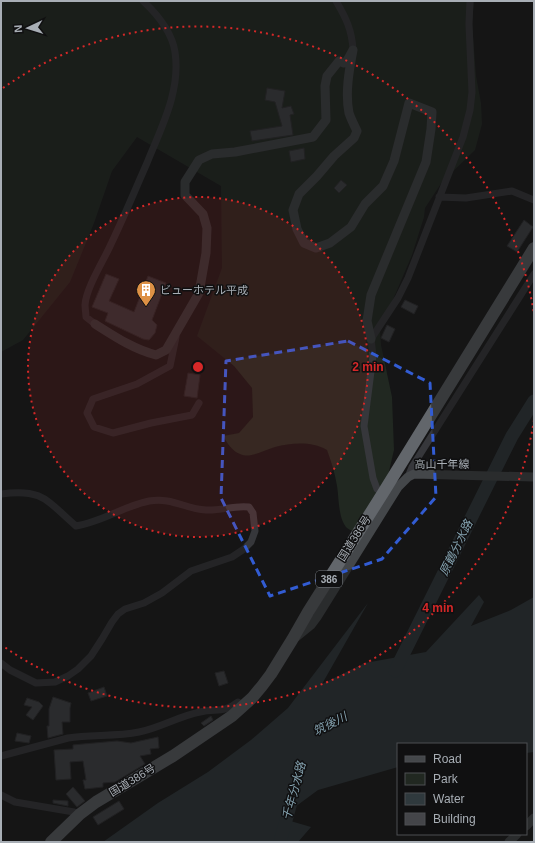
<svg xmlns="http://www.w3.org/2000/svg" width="535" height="843" font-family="Helvetica,'Noto Sans JP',sans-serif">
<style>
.green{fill:#212821}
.water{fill:#2f393d}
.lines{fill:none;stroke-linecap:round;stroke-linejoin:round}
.river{stroke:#2f393d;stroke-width:13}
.building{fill:#444549;stroke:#2f2f32}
.street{stroke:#36373b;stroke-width:7}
.secondary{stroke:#44474a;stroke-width:9}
.highway{stroke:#62666b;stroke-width:12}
.marked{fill:none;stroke:#325cd3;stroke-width:3;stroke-dasharray:8 5;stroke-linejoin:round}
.ring{fill:none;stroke:#d62828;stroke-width:2;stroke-dasharray:2 4}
.labels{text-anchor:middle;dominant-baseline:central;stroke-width:3;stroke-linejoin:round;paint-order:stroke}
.shield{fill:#101011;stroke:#7a7f84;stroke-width:1}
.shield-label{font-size:10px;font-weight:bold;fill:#a8aeb5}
.poi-label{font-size:11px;fill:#a8aeb5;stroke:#101011;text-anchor:start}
.street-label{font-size:11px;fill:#a8aeb5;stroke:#101011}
.water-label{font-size:12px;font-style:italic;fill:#829fac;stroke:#101011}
.centre{fill:#d62828;stroke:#101011;stroke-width:2}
.ring-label{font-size:12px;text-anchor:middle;font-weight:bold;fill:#d62828;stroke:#101011;stroke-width:3;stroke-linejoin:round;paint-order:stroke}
</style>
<rect width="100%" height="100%" fill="#151516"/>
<path class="green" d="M 1,1 L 474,1 L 472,23 L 476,76 L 481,103 L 482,124 L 475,150 L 442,182 L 425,208 L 424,217 L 412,255 L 380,330 L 381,345 L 392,397 L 394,450 L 385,488 L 355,532 C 353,531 349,530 347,528 C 338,519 339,497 337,486 C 335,473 331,461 327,450 C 311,441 292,443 275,447 C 264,450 251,459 240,454 C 232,451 227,443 223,436 L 239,433 L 253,417 L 252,388 L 234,366 L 197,336 L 222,268 L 221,186 L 137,137 L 112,171 L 94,223 L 70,282 L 23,340 L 1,352 Z"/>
<path class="water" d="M 479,595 L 484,602 L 471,626 L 511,610 L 534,597 L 534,752 L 526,753 L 526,744 L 398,744 L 398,767 L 318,790 L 280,818 L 311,827 L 298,842 L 103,842 L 158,803 L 208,772 L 251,740 L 288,708 L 368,603 L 322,684 L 365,663 L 426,652 Z"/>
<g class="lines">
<path class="river" d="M 395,671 L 512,436 L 534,401
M 280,842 L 293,795"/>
</g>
<path class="building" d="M 267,88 L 285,91 L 282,108 L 291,106 L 294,114 L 290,115 L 293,135 L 252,141 L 250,131 L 282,126 L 275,102 L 265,100 Z
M 304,148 L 305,159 L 291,162 L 289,151 Z
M 341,180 L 347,185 L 339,193 L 334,188 Z
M 524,220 L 533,227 L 517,252 L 507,246 Z
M 106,274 L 119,279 L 109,301 L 134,312 L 148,276 L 166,283 L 152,320 L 157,325 L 155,333 L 149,340 L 143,339 L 105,321 L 108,313 L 92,307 Z
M 405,300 L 418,306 L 414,314 L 401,307 Z
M 387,325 L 395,329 L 389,342 L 381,338 Z
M 188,373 L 200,375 L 197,398 L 184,396 Z
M 224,671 L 228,683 L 219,686 L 215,673 Z
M 104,687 L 107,696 L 91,701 L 88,693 Z
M 53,697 L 71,703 L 70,708 L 70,722 L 62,722 L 63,734 L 48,738 L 47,726 L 49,726 L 49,709 Z
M 27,698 L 39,702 L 43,706 L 33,720 L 26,715 L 32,707 L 24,705 Z
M 211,716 L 213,720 L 204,726 L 201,723 Z
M 17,733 L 31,736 L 29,743 L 15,741 Z
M 158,737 L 159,748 L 150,749 L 151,754 L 140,756 L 145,764 L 115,782 L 103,783 L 103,787 L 85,789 L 83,780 L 86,780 L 83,761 L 70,762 L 71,779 L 56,780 L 54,750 L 73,749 L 73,745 L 83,744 L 117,741 L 131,743 Z
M 73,787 L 85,801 L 77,807 L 66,794 Z
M 53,800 L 68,801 L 68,806 L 53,803 Z
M 119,801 L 124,809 L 98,825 L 93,817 Z"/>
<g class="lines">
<path class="street" d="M 336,1 C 346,18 352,30 353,50
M 439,197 L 466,198 L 512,191 L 534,200
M 95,324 L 86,317 C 86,313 85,309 85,305 C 86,288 104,260 111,244 C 124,217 135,190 147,163 C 161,128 181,91 175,52 C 172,33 157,14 143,1
M 176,337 L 170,366 L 137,384 L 93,399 L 87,413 L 94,427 L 113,433 L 151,423 L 192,415 L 199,403
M 408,477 L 412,467 L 534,274
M 383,493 L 377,489 L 373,478 L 364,426 L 373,356 L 371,339 L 398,298 L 408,278 L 463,137 L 470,110 L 472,92 L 469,24 L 470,1
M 1,494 C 43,488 47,501 76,526 C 102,522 124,506 149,501 C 172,497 185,509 206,510 C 221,511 234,505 249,507 L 253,513 L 255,531 L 251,542 L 244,549 L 232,557 L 191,571 L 162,593 L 144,603 L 125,609 L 118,614 L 112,622 L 102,639 L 91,656 L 78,669 L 68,676 L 55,682 L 36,683 L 10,670 L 1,663
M 1,756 L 68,738 C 91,734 115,737 139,732 C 160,728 179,716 200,712 C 216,708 223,714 238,702 L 243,706
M 1,795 L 15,802 L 74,812 L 80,814"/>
<path class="secondary" d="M 95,324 C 114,336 133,349 156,355 L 166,350 L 199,293 L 206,253 L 207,228 L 203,214 L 185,195 L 185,182 L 199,160 L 212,154 L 235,152 L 313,137 L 326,120 L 325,86 L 327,76 L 339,61 L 344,63 L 347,61 L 353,50 C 349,71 345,93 349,113 C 351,119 354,125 357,131 L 354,138 L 334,156 L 317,176 L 299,194 L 293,210 L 297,229 L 304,243 L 316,248 L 330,243 L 351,227 L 365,204 L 383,186 L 394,161 L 409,103 L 432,112 L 431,129 L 426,162 L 371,295 L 367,321 L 371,339
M 295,638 L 311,625 L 317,617 L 398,487 L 408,477 L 414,474 L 534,477
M 526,826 L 534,818
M 509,842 L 517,834"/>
<path class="highway" d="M 51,842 L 80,814 L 96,802 L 173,756 L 232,716 L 252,698 L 262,686 L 271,674 L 292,640 L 308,612 L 383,493 L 534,248"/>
</g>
<path d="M0 0H535V843H0ZM 348,341 L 430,383 L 436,497 L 382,559 L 270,596 L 221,498 L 226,361 Z" fill="#151516" fill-opacity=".55" fill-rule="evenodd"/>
<path class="marked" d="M 348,341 L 430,383 L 436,497 L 382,559 L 270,596 L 221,498 L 226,361 Z"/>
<circle cx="198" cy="367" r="170" fill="#d62828" fill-opacity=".12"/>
<g class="ring">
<circle cx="198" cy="367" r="170"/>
<path d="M534 420A340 340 0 0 1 3 646M3 88A340 340 0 0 1 534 314"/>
</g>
<defs>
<symbol id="building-pin" viewBox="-11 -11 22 30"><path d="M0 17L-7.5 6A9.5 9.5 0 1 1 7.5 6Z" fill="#dd9145" stroke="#101011"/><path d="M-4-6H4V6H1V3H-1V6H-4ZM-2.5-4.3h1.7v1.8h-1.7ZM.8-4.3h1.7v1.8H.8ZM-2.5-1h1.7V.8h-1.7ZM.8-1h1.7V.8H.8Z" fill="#fff"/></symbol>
</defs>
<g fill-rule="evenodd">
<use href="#building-pin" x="135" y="279" width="22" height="30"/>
</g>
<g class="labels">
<rect class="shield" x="316" y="571" width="26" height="16" rx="3"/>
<g class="shield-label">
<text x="329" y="579">386</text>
</g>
<g class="poi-label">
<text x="160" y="290">ビューホテル平成</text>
</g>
<g class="street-label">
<text x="442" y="464">高山千年線</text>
<text transform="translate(354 538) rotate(-58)">国道386号</text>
<text transform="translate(132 780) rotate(-31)">国道386号</text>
</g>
<g class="water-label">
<text transform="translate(456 548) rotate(-64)">原鶴分水路</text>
<text transform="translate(330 724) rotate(-27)">筑後川</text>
<text transform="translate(294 791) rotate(-75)">千年分水路</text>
</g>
</g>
<circle cx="198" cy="367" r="6" class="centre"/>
<g class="ring-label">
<text x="368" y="371">2 min</text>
<text x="438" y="612">4 min</text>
</g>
<rect width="535" height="843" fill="none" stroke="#a8aeb5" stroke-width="4"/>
<rect x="397" y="743" width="130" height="92" fill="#101011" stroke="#4d4f53"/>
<rect x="405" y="756" width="20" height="6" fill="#44474a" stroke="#4d4f53"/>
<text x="433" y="763" font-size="12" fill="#a8aeb5">Road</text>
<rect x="405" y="773" width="20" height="12" fill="#212821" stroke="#4d4f53"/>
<text x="433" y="783" font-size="12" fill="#a8aeb5">Park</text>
<rect x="405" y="793" width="20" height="12" fill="#2f393d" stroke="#4d4f53"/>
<text x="433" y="803" font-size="12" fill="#a8aeb5">Water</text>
<rect x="405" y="813" width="20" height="12" fill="#444549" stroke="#4d4f53"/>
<text x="433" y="823" font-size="12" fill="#a8aeb5">Building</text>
<g transform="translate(28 28) rotate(266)" stroke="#101011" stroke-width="3" paint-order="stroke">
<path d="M0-3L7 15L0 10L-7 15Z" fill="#a8aeb5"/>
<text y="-6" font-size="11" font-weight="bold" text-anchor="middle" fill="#a8aeb5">N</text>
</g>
</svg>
